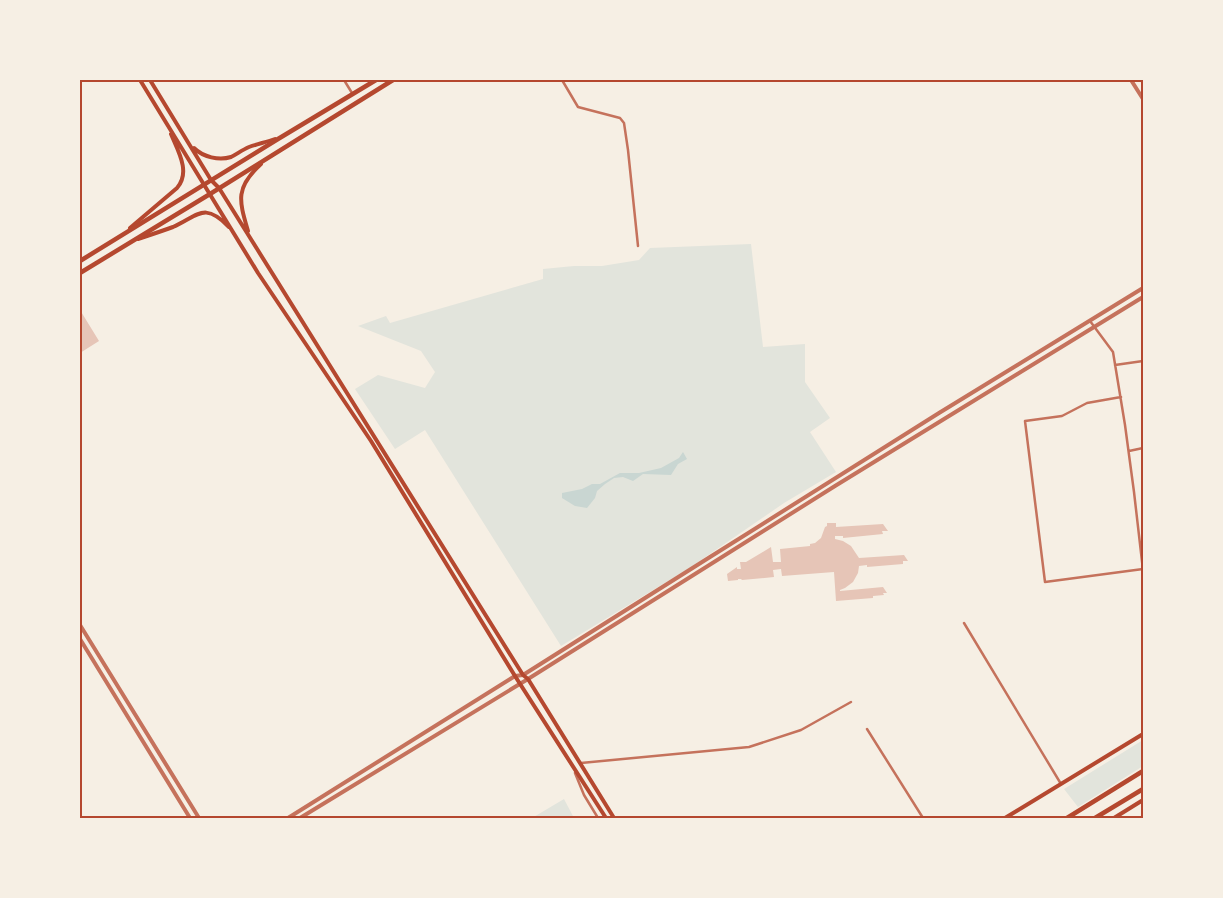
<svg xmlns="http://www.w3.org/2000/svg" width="1223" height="898" font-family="'Sofia Sans Condensed',sans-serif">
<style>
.green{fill:#e2e4dc}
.water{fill:#c9d6d2}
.building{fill:#e6c5b7}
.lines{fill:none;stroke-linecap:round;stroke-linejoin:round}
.minor{stroke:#c5725c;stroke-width:2.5}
.tertiary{stroke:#c5725c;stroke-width:4}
.secondary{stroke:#b5482f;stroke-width:4}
.primary{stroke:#b5482f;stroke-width:4.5}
.trunk{stroke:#b5482f;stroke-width:4.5}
.neatline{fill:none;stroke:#b5482f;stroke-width:2}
</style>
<rect width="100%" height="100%" fill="#f6efe4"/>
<path class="green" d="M 751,244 L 763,347 L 805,344 L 805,382 L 830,418 L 810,432 L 836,472 L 784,503 L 691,567 L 561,646 L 425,430 L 395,449 L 355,389 L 378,375 L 425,388 L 435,372 L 421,351 L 358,326 L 386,316 L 390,323 L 543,279 L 543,269 L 574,266 L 602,266 L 639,260 L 650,248 Z
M 1143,740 L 1143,766 L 1078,807 L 1064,789 Z
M 564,799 L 574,818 L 532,818 Z"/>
<path class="water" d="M 683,452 L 687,459 L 678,464 L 671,475 L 643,474 L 633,481 L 623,477 L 614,478 L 605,484 L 597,491 L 595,498 L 587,508 L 575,506 L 562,498 L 562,493 L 582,489 L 592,484 L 600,484 L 620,473 L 639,473 L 661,468 L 679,458 Z"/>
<path class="building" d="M 80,310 L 99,341 L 80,353 Z
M 827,523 L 836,523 L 836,527 L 883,524 L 888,531 L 882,531 L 883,534 L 843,538 L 843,536 L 835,536 L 835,539 L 843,541 L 851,546 L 859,558 L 904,555 L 908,561 L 903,561 L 903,564 L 867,567 L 867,565 L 859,566 L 858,573 L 853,582 L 845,588 L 840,590 L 840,591 L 883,587 L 887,593 L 883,593 L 884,595 L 873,596 L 873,598 L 836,601 L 834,572 L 782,576 L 781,569 L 773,570 L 774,577 L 742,580 L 741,579 L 738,579 L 738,580 L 728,581 L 727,574 L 737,567 L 737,569 L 741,569 L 740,562 L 746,562 L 771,547 L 773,562 L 781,562 L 780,549 L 810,546 L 810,544 L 815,543 L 821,538 L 825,527 L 827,526 Z"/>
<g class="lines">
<path class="minor" d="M 344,80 L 352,93
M 562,80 L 578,107 L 620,118 L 624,123 L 628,150 L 638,246
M 1090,321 L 1113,352 L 1125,425 L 1134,492 L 1143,570
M 1115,365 L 1143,361
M 1121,397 L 1087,403 L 1062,416 L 1025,421 L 1045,582 L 1143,569
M 1129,451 L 1143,448
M 964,623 L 1061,784
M 867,729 L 923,818
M 581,763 L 749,747 L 801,730 L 851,702
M 575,773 L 584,795 L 598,818"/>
<path class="tertiary" d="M 1131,80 L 1143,99
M 1142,80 L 1143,82
M 80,625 L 199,818
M 80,639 L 190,818
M 288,818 L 515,676 L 523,675 L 710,557 L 939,413 L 1143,288
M 300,818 L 528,679 L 835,486 L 1143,297"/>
<path class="secondary" d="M 140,80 L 258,273 L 371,441 L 515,676 L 606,818
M 150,80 L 211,180 L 219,188 L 523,675 L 528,679 L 614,818
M 194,148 C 203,157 219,161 231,157 C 237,154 242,150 249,147 C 257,144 267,142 275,139
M 130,228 L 177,188 C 191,172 178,151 171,134
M 248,231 C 239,200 235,188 261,164
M 138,239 C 150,235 162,231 173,227 C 198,216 204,201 229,227
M 1005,818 L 1143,734
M 1114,818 L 1143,800"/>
<path class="primary" d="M 80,261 L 278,139 L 376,80
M 80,273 L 210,194 L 393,80"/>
<path class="trunk" d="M 1067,818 L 1143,771
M 1095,818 L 1143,789"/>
</g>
<rect width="1223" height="898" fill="none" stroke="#f6efe4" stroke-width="162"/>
<rect x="81" y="81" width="1061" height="736" class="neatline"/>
</svg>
